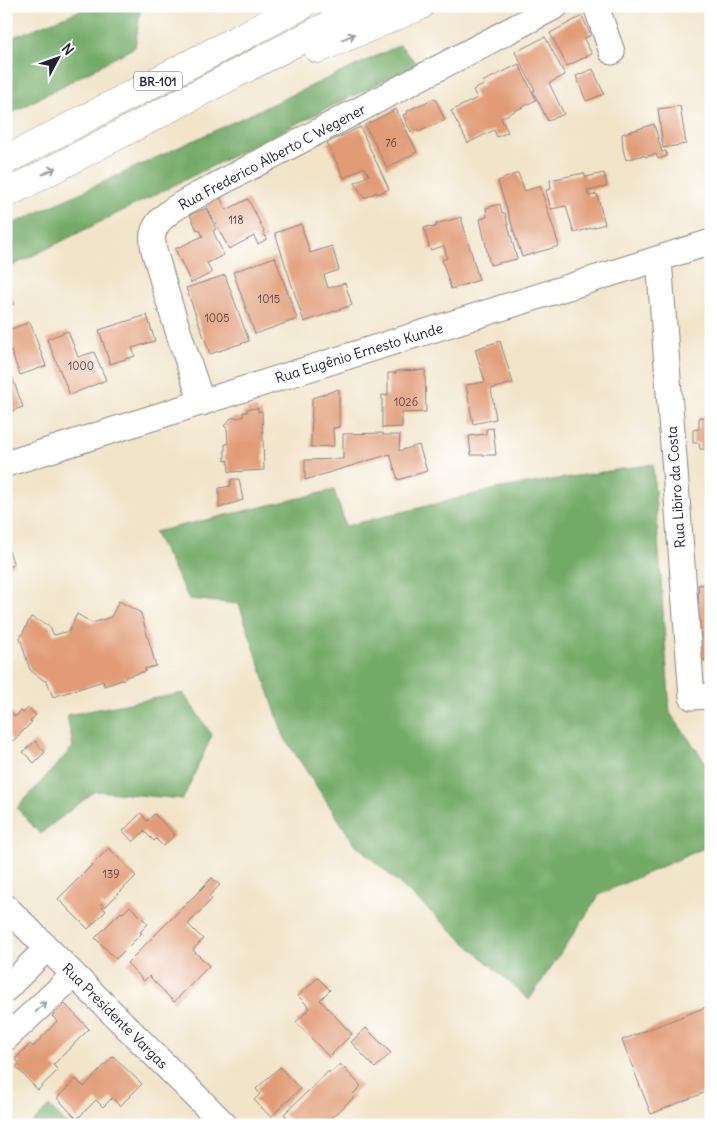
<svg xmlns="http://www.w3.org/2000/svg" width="717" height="1131" font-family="Delius,sans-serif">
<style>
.forest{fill:#73aa67;stroke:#4a6651}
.building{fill:#e19b76}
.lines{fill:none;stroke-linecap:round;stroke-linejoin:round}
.minor-casing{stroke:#8a8382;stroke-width:27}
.highway-casing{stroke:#8a8382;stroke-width:29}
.minor{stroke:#fff;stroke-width:25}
.highway{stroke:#fff;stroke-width:28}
.oneway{stroke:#9c9ca7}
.labels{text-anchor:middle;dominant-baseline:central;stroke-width:5;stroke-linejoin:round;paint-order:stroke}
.number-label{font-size:11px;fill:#52404a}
.shield{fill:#fff;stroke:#646476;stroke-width:1}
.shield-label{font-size:12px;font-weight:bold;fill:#22223b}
.street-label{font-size:14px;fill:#22223b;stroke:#fff}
</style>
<rect width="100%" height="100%" fill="#fff"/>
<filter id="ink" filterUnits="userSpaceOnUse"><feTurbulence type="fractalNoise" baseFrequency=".02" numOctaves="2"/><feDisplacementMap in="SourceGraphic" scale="10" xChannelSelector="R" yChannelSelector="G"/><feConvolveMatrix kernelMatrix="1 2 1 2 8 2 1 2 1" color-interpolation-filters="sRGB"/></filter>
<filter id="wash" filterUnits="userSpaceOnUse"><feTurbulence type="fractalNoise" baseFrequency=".0096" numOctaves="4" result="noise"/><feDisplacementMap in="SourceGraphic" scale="20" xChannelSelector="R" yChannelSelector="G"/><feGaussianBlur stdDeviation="1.12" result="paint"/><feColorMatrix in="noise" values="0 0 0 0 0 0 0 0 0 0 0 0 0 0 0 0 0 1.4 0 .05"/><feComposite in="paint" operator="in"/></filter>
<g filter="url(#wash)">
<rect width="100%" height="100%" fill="#f1e4c9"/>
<path class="forest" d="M 91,6 L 141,6 L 135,47 L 6,116 L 6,40 Z
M 400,45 L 417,64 L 6,269 L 6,227 Z
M 653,464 L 670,713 L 711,770 L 711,845 L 600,894 L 529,1000 L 354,843 L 284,737 L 239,604 L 189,599 L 154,532 L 334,490 L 346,526 L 495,489 Z
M 183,693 L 212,735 L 183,799 L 95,791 L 40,834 L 17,808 L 73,747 L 67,715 Z
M 49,1106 L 68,1125 L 30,1125 Z"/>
<g id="blocks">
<path class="building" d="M 582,16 L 591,35 L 584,39 L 592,54 L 567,66 L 550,33 Z
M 545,37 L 565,75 L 549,83 L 564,114 L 548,121 L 533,91 L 535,90 L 515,52 Z
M 519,64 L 536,100 L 501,118 L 508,132 L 497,137 L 494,130 L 468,143 L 451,111 L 477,98 L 473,90 L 484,85 L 482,82 Z
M 593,69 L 604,94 L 586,101 L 576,76 Z
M 435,98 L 445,120 L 418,132 L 417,129 L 411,132 L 403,115 L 408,113 L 407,111 Z
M 680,106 L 686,144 L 663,148 L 658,109 Z
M 396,109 L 417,152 L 387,168 L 365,125 Z
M 654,124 L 662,152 L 666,151 L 667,156 L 658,159 L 656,154 L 645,157 L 644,155 L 626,160 L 623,149 L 622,134 Z
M 360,127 L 389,189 L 378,194 L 377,192 L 364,198 L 355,183 L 369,175 L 364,167 L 344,178 L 327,143 Z
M 518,173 L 525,191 L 540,186 L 559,246 L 522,257 L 498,181 Z
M 584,173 L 586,177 L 604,173 L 607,186 L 590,191 L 590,189 L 587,190 L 589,196 L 597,194 L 605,224 L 574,233 L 566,206 L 551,209 L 546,190 L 551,189 L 550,180 Z
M 220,197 L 226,210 L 248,199 L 264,231 L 263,232 L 267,239 L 258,244 L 254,236 L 229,249 L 206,205 Z
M 500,204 L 502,213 L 505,213 L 517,259 L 490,265 L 480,219 L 487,217 L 486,208 Z
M 206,208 L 216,229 L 213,231 L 224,255 L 207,263 L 212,273 L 191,283 L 175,249 L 203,236 L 199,229 L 197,230 L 190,215 Z
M 461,217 L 479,280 L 451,289 L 442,260 L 447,258 L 444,246 L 430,250 L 424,228 L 430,226 L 431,228 L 437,226 L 436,224 Z
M 301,224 L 310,253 L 332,246 L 339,270 L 324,275 L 328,288 L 345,283 L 352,305 L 304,322 L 275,233 Z
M 275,257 L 297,319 L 255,334 L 233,272 Z
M 225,275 L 249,341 L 210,354 L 186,288 Z
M 6,283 L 14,304 L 6,306 Z
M 147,315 L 155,341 L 132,348 L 135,356 L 110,364 L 99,330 Z
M 30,322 L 46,366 L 20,375 L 6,338 L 6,331 Z
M 68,331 L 78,357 L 94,352 L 106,380 L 70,395 L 47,339 Z
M 500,341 L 513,383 L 491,389 L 496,419 L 473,424 L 466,385 L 485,382 L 475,349 Z
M 425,370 L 426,412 L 402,413 L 402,427 L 382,428 L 382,395 L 388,396 L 388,373 L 396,373 L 396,371 Z
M 10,371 L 23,407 L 6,413 L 6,372 Z
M 339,389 L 339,427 L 333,428 L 334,446 L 311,447 L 312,398 Z
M 258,408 L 258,412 L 262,411 L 264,470 L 229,472 L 228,460 L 225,461 L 225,444 L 228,444 L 227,428 L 224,426 L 231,418 L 243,417 L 243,412 L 247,412 L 247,409 Z
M 699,417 L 711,417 L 711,449 L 700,449 L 699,443 L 693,443 L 693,430 L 699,429 Z
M 493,428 L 496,455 L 471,455 L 469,436 L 486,434 L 486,429 Z
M 383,433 L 383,435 L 400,435 L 399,451 L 419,445 L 427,471 L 398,480 L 390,454 L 305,480 L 305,460 L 343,459 L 343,434 Z
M 231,479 L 239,479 L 243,500 L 219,508 L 219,488 L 231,486 Z
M 6,543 L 14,565 L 6,568 Z
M 711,584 L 711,660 L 701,660 L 700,621 L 698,622 L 697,604 L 699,604 L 698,585 Z
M 119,601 L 141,613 L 156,666 L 144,669 L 146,671 L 125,677 L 125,679 L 104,686 L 103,681 L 53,697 L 47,681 L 45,681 L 30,670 L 20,638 L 31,617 L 49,626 L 54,635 L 69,631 L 77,614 L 92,623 L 111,617 Z
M 28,708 L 36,715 L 30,721 L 32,722 L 13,741 L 6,734 L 6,713 L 9,710 L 15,717 L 21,711 L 23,713 Z
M 35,741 L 45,752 L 34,763 L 23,752 Z
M 141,813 L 147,821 L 154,814 L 175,835 L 163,846 L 156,839 L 154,841 L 144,831 L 133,842 L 123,831 Z
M 109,848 L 136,876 L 105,907 L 101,903 L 100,905 L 106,911 L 88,929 L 58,899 Z
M 212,878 L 220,885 L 209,896 L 212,899 L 188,924 L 203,939 L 193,950 L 209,966 L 174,1002 L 149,976 L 144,981 L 127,963 Z
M 130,906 L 148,924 L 140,932 L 142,933 L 116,959 L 95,938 L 121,912 L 123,913 Z
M 318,978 L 330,990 L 320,1000 L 352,1034 L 329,1057 L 296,1022 L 310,1008 L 298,996 Z
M 65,1004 L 89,1029 L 53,1065 L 58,1070 L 38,1090 L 16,1067 L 20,1063 L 15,1059 L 30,1044 L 33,1047 L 57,1021 L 52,1016 Z
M 711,1005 L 711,1090 L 651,1114 L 622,1040 Z
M 366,1028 L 391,1053 L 375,1068 L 351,1042 Z
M 113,1056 L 142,1084 L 120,1106 L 112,1098 L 103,1107 L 96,1100 L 77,1119 L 57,1098 L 76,1079 L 84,1087 Z
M 340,1064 L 361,1086 L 352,1095 L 354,1097 L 325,1125 L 294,1125 L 284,1114 L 329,1071 L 330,1073 Z
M 280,1067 L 300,1089 L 271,1117 L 254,1100 L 260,1094 L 256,1089 Z"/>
</g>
</g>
<g filter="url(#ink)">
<use href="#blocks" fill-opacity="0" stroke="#8a8382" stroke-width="1"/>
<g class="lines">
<defs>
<path id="minor" d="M 596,6 L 612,52
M 659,259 L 692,697 L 711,696
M 202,403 C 187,358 171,313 159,267 C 156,257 151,244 153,234 C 157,213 192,199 209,189 L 556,6
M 6,464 L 711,242
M 6,907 L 225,1125
M 6,989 L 47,948
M 6,1038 L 74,975"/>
<path id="highway" d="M 318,49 L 420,6
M 6,160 L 301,6
M 6,194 L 365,6"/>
</defs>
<use href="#minor" class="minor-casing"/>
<use href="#highway" class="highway-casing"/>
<use href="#minor" class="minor"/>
<use href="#highway" class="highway"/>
</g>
<defs><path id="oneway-shaft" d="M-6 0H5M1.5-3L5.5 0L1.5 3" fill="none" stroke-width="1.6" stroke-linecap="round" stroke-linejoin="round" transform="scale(1.25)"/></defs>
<g class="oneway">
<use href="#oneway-shaft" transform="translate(348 37) rotate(-23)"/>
<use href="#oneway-shaft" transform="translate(49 171) rotate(-28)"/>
<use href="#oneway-shaft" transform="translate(41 1007) rotate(-43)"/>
</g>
</g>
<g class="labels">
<g class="number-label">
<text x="391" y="143">76</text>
<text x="236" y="220">118</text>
<text x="269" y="299">1015</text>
<text x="217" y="318">1005</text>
<text x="81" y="366">1000</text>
<text x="406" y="402">1026</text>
<text x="111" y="874">139</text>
</g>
<rect class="shield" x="134" y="71.5" width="48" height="19" rx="4"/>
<g class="shield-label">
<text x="158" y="81">BR-101</text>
</g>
<g class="street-label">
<text transform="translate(272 157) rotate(-28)">Rua Frederico Alberto C Wegener</text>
<text transform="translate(359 353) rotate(-17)">Rua Eugênio Ernesto Kunde</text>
<text transform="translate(676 487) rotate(-94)">Rua Libiro da Costa</text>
<text transform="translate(115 1016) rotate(45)">Rua Presidente Vargas</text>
</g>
</g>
<rect width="717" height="1131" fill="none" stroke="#fff" stroke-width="25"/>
<g transform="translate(58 58) rotate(49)" stroke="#ffffff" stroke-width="4" paint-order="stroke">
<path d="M0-4L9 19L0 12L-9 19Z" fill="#22223b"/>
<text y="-8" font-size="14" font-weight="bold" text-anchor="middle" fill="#22223b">N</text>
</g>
</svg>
